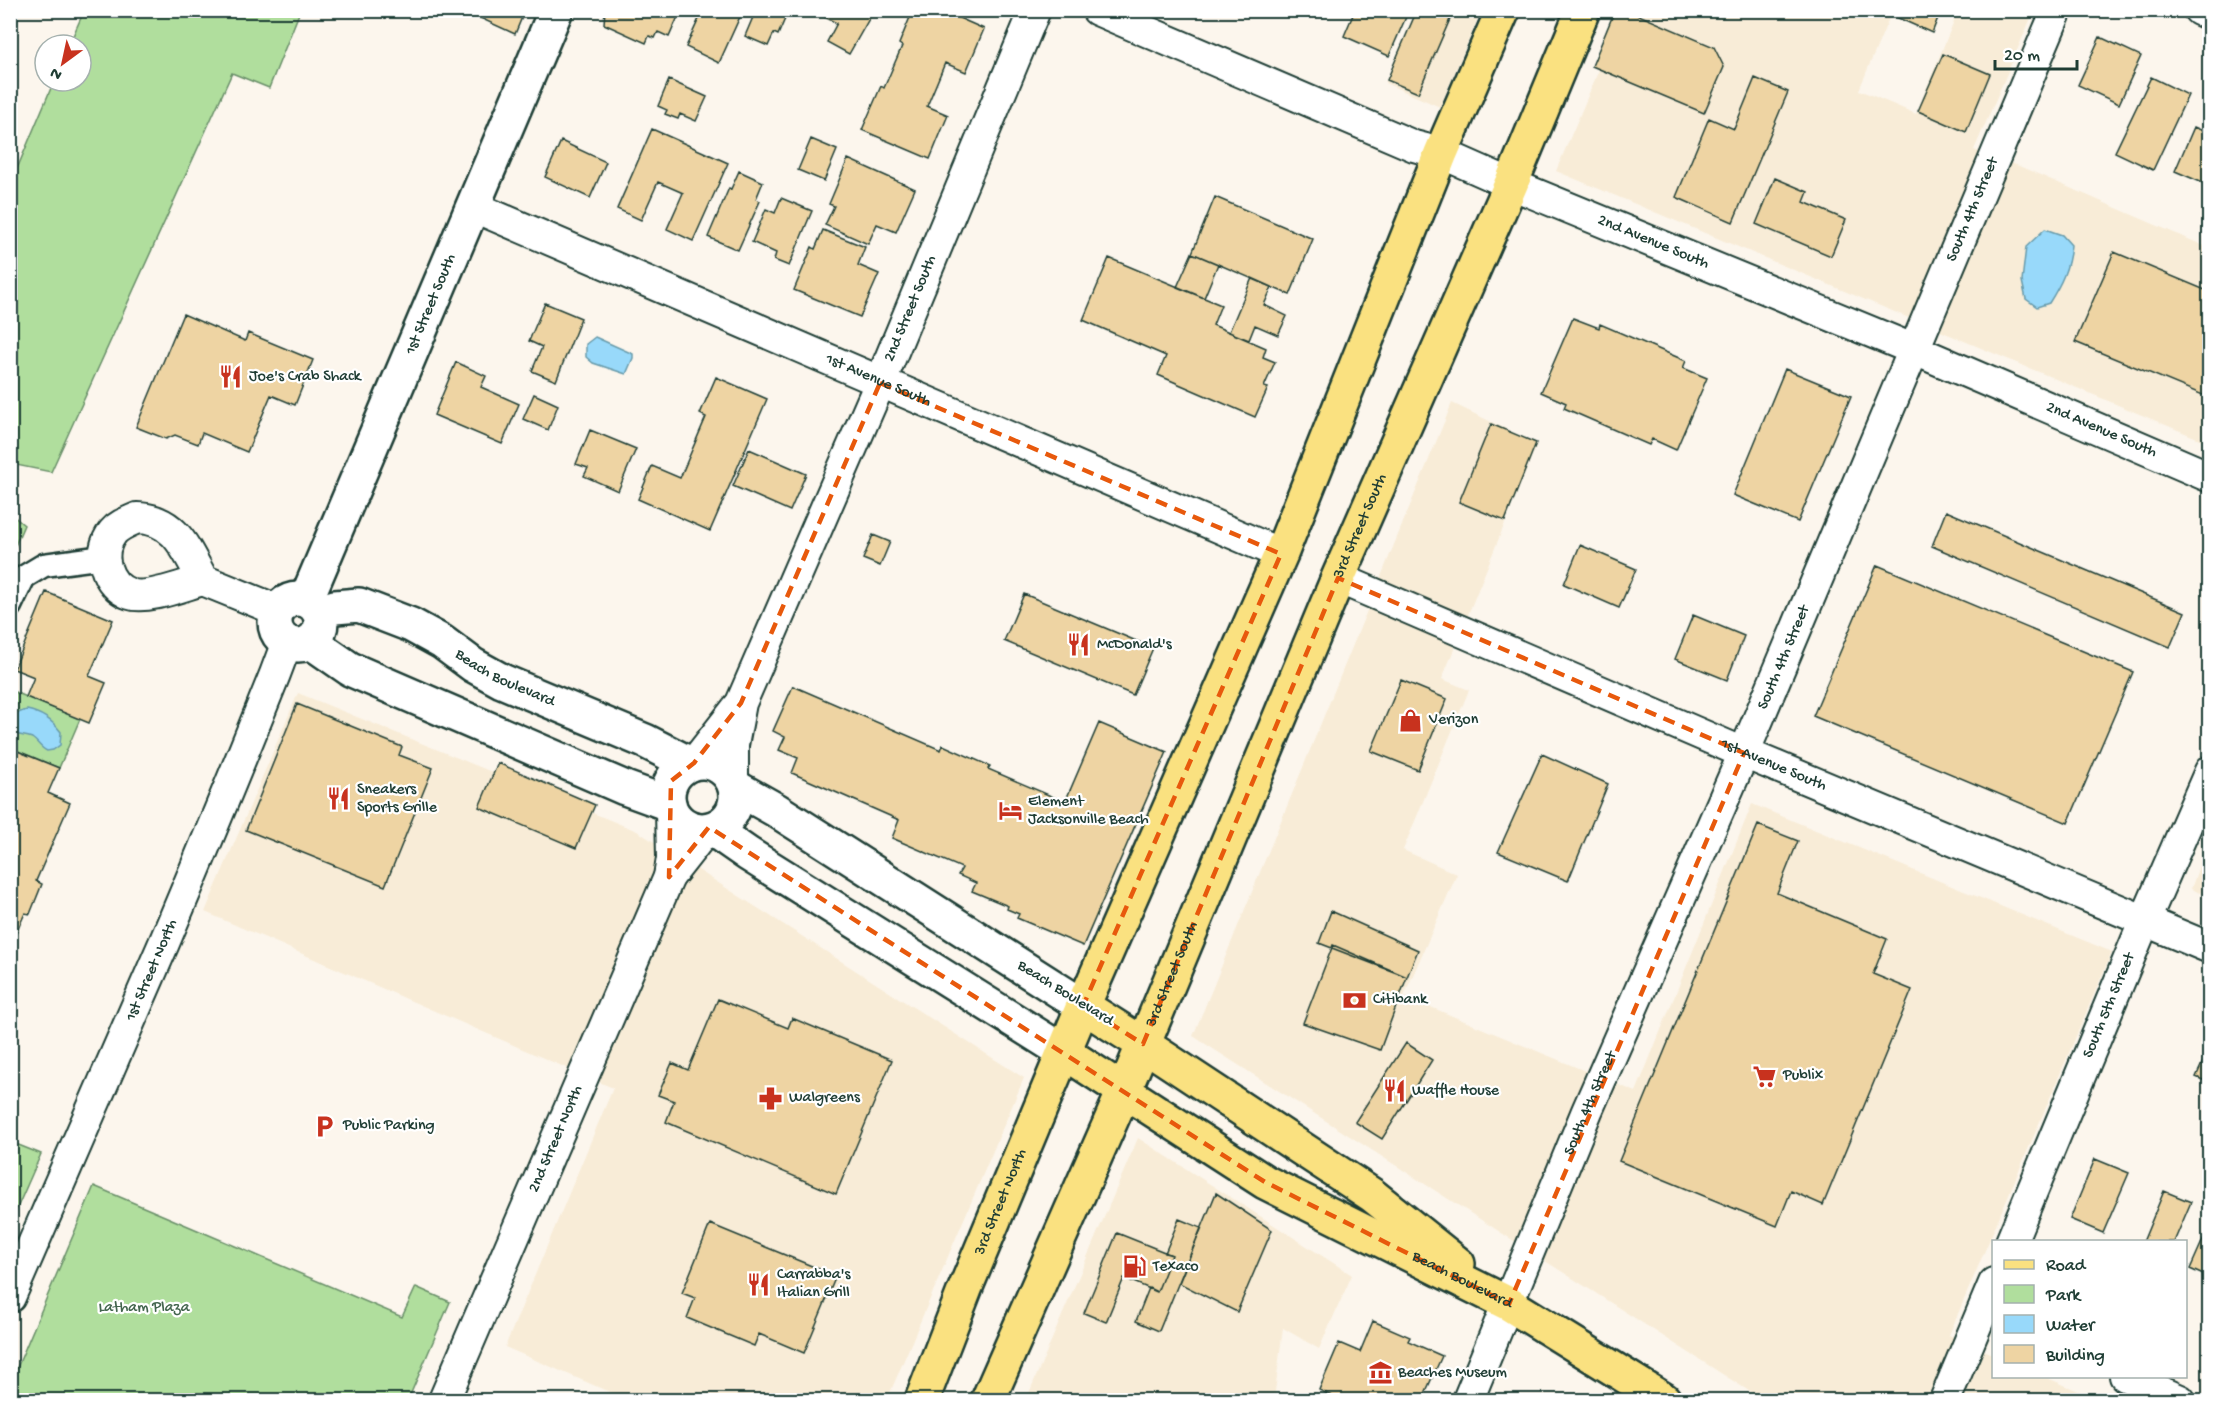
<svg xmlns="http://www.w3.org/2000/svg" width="2220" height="1411" font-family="'Gochi Hand',sans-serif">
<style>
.built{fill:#f8ecd7}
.green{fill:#b0de9d;stroke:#688e68;stroke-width:1.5}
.water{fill:#98d9fa;stroke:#689bab;stroke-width:1.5}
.building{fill:#eed4a3;stroke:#1f3d34;stroke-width:1.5}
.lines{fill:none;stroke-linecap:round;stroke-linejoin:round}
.pedestrian-casing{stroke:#1f3d34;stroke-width:27}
.minor-casing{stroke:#1f3d34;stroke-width:34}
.tertiary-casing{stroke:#1f3d34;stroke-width:38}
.primary-casing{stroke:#1f3d34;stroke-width:38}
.trunk-casing{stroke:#1f3d34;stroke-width:38}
.pedestrian{stroke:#fff;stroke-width:22}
.minor{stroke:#fff;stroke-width:30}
.tertiary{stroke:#fff;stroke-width:33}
.primary{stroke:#fae180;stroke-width:33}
.trunk{stroke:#fae180;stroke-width:33}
.marked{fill:none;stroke:#e8590c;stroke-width:4.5;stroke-dasharray:12 8;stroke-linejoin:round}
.labels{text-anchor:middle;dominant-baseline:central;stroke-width:4.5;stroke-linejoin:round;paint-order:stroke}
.street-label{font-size:16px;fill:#1f3d34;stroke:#fff}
.poi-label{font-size:16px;fill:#1f3d34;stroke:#fff;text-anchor:start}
.park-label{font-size:16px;fill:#43654e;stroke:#fff}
</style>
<rect width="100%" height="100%" fill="#fcf6ed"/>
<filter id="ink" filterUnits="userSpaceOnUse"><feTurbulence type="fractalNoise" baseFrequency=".0167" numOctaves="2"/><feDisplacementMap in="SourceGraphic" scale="12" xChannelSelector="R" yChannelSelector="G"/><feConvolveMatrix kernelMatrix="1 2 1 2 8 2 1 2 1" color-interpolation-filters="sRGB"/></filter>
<g filter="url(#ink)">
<path class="built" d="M 1416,11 L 1481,11 L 1440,107 L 1385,83 Z
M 1624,11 L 1892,11 L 1859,90 L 1916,114 L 1958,11 L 2034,11 L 1974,150 L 2019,166 L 2209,248 L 2209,443 L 1556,171 Z
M 1452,403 L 1537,444 L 1442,679 L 1469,690 L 1403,850 L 1457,874 L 1404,996 L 1636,1092 L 1752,804 L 2112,952 L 1949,1335 L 1993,1354 L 1994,1376 L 2045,1377 L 2100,1400 L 1763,1400 L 1193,1036 Z
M 298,693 L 637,831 L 1024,1078 L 887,1400 L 628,1400 L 505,1347 L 613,1088 L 205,912 Z
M 2209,838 L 2210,897 L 2209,897 L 2191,889 Z
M 1138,1138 L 1352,1275 L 1319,1349 L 1283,1328 L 1274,1400 L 1026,1400 Z"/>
<path class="green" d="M 84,11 L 300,11 L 269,88 L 232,73 L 51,472 L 11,464 L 11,183 L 54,81 L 81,81 L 81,45 L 69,45 Z
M 11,514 L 24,525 L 11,555 Z
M 10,690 L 80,719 L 59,768 L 11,748 Z
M 11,1142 L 41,1154 L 11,1222 Z
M 94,1186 L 402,1317 L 416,1287 L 450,1302 L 408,1400 L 25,1400 L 11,1394 L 11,1382 Z"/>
<path class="water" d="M 2045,229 L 2062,235 L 2071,245 C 2069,268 2061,284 2049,303 L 2037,307 L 2026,299 L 2022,281 L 2026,247 Z
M 595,337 L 633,354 L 633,358 L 626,374 L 593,363 L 586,357 L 586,344 Z
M 27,710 C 42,713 52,720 61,732 L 60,745 L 53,750 L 47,751 C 40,748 38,742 32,738 C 22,733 14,740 11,723 C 14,714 19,712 27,710 Z"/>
<path class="building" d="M 468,10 L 525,10 L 515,34 L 467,12 Z
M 605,10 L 681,10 L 669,37 L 658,32 L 655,38 L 649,36 L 646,43 L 604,24 Z
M 703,10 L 743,10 L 719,63 L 686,47 Z
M 756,10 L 780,10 L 787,14 L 778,35 L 774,33 L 768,46 L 745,36 Z
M 825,10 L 874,10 L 849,54 L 827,42 L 837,23 L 822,16 Z
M 913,10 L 941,10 L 984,29 L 966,72 L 945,63 L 927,106 L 948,115 L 930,159 L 862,130 L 881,86 L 884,88 L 902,46 L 899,44 Z
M 1355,10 L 1409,10 L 1389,56 L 1344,36 Z
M 1417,10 L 1454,10 L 1418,93 L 1387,80 Z
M 1615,10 L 1627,10 L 1714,47 L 1724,67 L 1704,113 L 1592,66 Z
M 1899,10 L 1941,10 L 1932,33 L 1896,17 Z
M 2100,37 L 2141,56 L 2119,104 L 2078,85 Z
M 1943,54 L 1990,74 L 1966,132 L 1918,111 Z
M 2151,77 L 2188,95 L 2153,170 L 2115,152 Z
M 1755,78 L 1788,92 L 1733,222 L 1676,197 L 1709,118 L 1734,129 Z
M 669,80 L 707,97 L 696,121 L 680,114 L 678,119 L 665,114 L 667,110 L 658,106 Z
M 2194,127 L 2210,134 L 2210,186 L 2175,171 Z
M 652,129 L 728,163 L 693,241 L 667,229 L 683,193 L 658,182 L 641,220 L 617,209 Z
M 811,139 L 837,150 L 824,181 L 798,170 Z
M 561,141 L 606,162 L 590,198 L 545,177 Z
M 848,159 L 915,189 L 896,232 L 877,224 L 868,244 L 825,225 L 834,206 L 829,204 Z
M 739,171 L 763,182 L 756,199 L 760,201 L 738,250 L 708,237 L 729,188 L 731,189 Z
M 1775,178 L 1808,192 L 1804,202 L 1846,220 L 1831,256 L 1756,224 Z
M 1215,197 L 1313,239 L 1290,295 L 1192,253 Z
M 781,198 L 812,211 L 789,266 L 774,260 L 776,253 L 752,242 L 766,209 L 775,213 Z
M 823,230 L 865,247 L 858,265 L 879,274 L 860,317 L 794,290 L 812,247 L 815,249 Z
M 2114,252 L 2210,292 L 2210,398 L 2075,342 Z
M 1192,253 L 1218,264 L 1204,298 L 1177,287 Z
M 1109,258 L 1221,305 L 1213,325 L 1266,348 L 1263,357 L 1275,362 L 1264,387 L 1268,388 L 1255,417 L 1158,375 L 1166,356 L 1083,320 Z
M 1252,278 L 1272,287 L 1264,305 L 1287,316 L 1278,335 L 1255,325 L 1249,340 L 1229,332 Z
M 545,303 L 581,318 L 556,381 L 532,371 L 542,347 L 529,341 Z
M 183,314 L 245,341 L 248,333 L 313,360 L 295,405 L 271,395 L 247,452 L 202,433 L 198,444 L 175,435 L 166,439 L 136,427 Z
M 1573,318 L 1599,328 L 1600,324 L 1686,361 L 1683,368 L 1707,378 L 1676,450 L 1652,439 L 1649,445 L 1564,408 L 1566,403 L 1541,392 Z
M 456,362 L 486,376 L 481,387 L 519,404 L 502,444 L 434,415 Z
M 1785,369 L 1851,396 L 1798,522 L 1733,495 Z
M 716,377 L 767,399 L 710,531 L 638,499 L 652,466 L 680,478 L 706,417 L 700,414 Z
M 534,394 L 558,405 L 548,430 L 523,419 Z
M 1491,424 L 1536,443 L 1505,521 L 1459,502 Z
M 590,430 L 636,449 L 618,491 L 584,476 L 588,468 L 576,464 Z
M 749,449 L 806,474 L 790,511 L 733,486 Z
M 1946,511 L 2185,612 L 2170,647 L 1932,546 Z
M 873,535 L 890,542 L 880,566 L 863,559 Z
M 1580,545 L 1636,569 L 1619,608 L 1564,584 Z
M 1877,565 L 2133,672 L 2068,823 L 1813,716 Z
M 46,592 L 113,620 L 89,676 L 106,683 L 89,723 L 26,697 L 34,677 L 14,669 Z
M 1024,594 L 1153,648 L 1133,695 L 1004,641 Z
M 1693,615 L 1744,636 L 1727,680 L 1675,659 Z
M 1401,680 L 1447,699 L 1418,770 L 1371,751 Z
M 793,686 L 941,750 L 943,745 L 990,766 L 988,769 L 1065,802 L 1099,723 L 1167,752 L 1083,946 L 1017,918 L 1019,914 L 1007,909 L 1008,906 L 972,891 L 976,883 L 958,875 L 962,868 L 892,838 L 899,820 L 792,773 L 798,758 L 779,750 L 785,737 L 773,731 Z
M 297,704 L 402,747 L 399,755 L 433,768 L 385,886 L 246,830 Z
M 10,748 L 59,768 L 48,793 L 70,803 L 36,881 L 42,884 L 30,914 L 25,913 L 10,947 Z
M 1542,754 L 1608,784 L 1568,881 L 1498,852 Z
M 498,763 L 595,805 L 576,848 L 479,807 Z
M 1758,825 L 1798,841 L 1777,893 L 1887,939 L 1873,974 L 1912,990 L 1823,1205 L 1791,1191 L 1777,1226 L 1619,1161 Z
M 1331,911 L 1418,950 L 1407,977 L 1319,943 Z
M 1333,945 L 1407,977 L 1380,1050 L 1303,1023 Z
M 718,999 L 788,1028 L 792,1018 L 892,1060 L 836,1194 L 666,1122 L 674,1101 L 658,1095 L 672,1063 L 688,1070 Z
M 1406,1043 L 1432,1060 L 1382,1139 L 1355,1122 Z
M 2210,1046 L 2210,1083 L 2196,1077 Z
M 2095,1159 L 2129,1173 L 2103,1233 L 2070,1219 Z
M 2164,1191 L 2191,1202 L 2174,1242 L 2143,1242 Z
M 1216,1193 L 1272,1230 L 1237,1312 L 1179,1283 Z
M 1179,1219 L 1201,1228 L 1159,1331 L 1136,1321 L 1149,1288 L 1157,1292 L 1172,1255 L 1165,1253 Z
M 710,1224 L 836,1276 L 804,1353 L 759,1334 L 754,1346 L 687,1318 L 695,1298 L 682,1293 Z
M 2210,1224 L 2210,1278 L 2190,1269 Z
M 1117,1233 L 1172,1255 L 1157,1292 L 1124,1278 L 1106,1322 L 1084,1313 Z
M 1373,1321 L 1410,1337 L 1408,1341 L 1442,1356 L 1422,1400 L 1332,1400 L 1334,1397 L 1319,1390 L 1339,1343 L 1360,1352 Z"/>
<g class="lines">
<defs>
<path id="pedestrian" d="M 10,606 L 24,577 L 44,565 L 104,557"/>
<g id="minor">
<path id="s1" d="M 1097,10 L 1414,146 L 1441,153 L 1511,184 L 1915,350 L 2210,477"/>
<path d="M 2199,10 L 2210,15"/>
<path id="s2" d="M 474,207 L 1281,554"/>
<path d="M 137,518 C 176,519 186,550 203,580 C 184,585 147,600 130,594 C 106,586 96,553 113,532 C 119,525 128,522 137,518 Z"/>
<path id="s3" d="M 1338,578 L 1744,753 L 2210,948"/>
<path d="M 203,580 L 277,610"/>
<path d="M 694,763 L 737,708"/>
<path id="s4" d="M 733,781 L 733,745 L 741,703 L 880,383 L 1035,10"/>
<path d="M 669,877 L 706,830"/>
<path id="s5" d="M 2011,1242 L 2145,920 L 2210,771"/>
<path id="s6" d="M 10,1297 C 61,1179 113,1061 164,943 C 202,853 239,764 275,674 L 287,642"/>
<path d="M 2125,1376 L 2180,1400"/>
<path id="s7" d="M 444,1400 L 669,877 L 672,858 L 671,810"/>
<path id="s8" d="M 1468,1400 L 1587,1111 L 1744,753 L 2057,10"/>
<path d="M 1945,1400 L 1994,1283"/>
</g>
<g id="tertiary">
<circle cx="298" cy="622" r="23"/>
<path id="s9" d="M 306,600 L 556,10"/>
<path id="s10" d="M 320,612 L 335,607 L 359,605 L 411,625 L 442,642 L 473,665 L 502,681 L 645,741 L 690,764"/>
<path d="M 311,642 L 350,669 L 625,788 L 669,804"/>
<circle cx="702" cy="796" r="34"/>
<path d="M 735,787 L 776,810 L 1083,1006"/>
<path d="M 712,829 L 748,854 L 1064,1052"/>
</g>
<g id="primary">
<path d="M 1083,1006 L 1143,1044"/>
<path d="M 1064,1052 L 1124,1091"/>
<path id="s11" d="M 922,1400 L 965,1289 L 1083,1006 L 1281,554 L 1441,153 L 1503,10"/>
<path id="s12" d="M 988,1400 L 1124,1091 L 1338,578 L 1511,184 L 1583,10"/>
</g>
<g id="trunk">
<path d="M 1143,1044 L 1372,1195 L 1458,1264"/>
<path id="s13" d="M 1124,1091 L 1265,1182 L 1509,1304 L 1664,1400"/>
</g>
</defs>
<use href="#pedestrian" class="pedestrian-casing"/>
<use href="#minor" class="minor-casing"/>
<use href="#tertiary" class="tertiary-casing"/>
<use href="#primary" class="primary-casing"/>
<use href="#trunk" class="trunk-casing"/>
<use href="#pedestrian" class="pedestrian"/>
<use href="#minor" class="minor"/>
<use href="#tertiary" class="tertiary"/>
<use href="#primary" class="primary"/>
<use href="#trunk" class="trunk"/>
</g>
</g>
<path class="marked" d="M 880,383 L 1281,554 L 1083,1006 L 1143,1044 L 1338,578 L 1744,753 L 1509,1304 L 1265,1182 L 709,827 L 669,877 L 671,781 L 694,763 L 741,703 Z"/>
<defs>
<symbol id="restaurant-bare" viewBox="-9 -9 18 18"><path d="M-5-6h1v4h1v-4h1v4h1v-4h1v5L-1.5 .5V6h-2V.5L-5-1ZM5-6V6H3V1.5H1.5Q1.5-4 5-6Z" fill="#c8321e" stroke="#fff" stroke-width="2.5" paint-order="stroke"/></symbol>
<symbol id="shop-bare" viewBox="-9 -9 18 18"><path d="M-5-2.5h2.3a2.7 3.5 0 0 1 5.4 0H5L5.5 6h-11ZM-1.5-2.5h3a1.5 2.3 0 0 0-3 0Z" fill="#c8321e" stroke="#fff" stroke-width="2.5" paint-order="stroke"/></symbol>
<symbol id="hotel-bare" viewBox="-9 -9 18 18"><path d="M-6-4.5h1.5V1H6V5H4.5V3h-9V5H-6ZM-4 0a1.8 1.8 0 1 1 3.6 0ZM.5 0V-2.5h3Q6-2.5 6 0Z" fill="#c8321e" stroke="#fff" stroke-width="2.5" paint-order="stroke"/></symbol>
<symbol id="bank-bare" viewBox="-9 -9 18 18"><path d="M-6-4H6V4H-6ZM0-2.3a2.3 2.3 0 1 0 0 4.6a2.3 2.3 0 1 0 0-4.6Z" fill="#c8321e" stroke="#fff" stroke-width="2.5" paint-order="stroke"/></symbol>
<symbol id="supermarket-bare" viewBox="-9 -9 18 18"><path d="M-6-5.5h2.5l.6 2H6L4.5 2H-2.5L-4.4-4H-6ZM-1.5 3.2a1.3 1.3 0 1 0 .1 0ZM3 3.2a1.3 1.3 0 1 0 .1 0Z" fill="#c8321e" stroke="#fff" stroke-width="2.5" paint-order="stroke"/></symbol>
<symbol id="pharmacy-bare" viewBox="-9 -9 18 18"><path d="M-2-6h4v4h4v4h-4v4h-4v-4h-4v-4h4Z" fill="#c8321e" stroke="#fff" stroke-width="2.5" paint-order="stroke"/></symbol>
<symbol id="parking-bare" viewBox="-9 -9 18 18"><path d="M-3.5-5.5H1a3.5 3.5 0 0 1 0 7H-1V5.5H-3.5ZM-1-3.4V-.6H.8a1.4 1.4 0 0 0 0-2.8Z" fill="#c8321e" stroke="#fff" stroke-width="2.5" paint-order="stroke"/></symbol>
<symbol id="fuel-bare" viewBox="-9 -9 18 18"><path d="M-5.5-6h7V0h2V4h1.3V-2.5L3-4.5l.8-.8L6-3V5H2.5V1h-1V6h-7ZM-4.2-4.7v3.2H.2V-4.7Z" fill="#c8321e" stroke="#fff" stroke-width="2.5" paint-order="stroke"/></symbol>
<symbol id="museum-bare" viewBox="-9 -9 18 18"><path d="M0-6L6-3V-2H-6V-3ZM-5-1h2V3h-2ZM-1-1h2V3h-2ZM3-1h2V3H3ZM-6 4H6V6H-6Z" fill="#c8321e" stroke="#fff" stroke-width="2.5" paint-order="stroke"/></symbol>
</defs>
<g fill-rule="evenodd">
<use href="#restaurant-bare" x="214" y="360" width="33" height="33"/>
<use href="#restaurant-bare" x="1062" y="628" width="33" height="33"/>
<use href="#shop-bare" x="1394" y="704" width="33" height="33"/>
<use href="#restaurant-bare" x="322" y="782" width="33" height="33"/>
<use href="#hotel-bare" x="994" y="794" width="33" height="33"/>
<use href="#bank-bare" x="1338" y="984" width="33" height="33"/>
<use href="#supermarket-bare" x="1748" y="1060" width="33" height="33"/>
<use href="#restaurant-bare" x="1378" y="1074" width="33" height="33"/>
<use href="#pharmacy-bare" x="754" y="1082" width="33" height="33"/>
<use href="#parking-bare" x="308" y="1110" width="33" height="33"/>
<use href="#fuel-bare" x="1118" y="1250" width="33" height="33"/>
<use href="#restaurant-bare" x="742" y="1268" width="33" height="33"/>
<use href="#museum-bare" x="1364" y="1356" width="33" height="33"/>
</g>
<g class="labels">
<g class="street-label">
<text stroke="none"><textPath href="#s8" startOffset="1293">South 4th Street</textPath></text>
<text stroke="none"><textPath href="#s1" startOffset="603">2nd Avenue South</textPath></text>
<text stroke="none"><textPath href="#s9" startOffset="321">1st Street South</textPath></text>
<text stroke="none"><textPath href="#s4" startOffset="508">2nd Street South</textPath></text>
<text stroke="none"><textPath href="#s2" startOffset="440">1st Avenue South</textPath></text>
<text stroke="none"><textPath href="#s1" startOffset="1089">2nd Avenue South</textPath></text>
<text stroke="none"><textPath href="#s12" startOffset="950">3rd Street South</textPath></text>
<text stroke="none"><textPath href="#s8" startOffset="807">South 4th Street</textPath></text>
<text stroke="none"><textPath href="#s10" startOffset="204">Beach Boulevard</textPath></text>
<text stroke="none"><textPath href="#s3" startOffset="474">1st Avenue South</textPath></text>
<text stroke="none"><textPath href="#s6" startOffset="356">1st Street North</textPath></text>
<text stroke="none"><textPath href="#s12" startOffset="464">3rd Street South</textPath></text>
<text transform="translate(1065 994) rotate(32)">Beach Boulevard</text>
<text stroke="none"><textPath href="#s5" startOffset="256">South 5th Street</textPath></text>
<text stroke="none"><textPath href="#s8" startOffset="321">South 4th Street</textPath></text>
<text stroke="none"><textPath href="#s7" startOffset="284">2nd Street North</textPath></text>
<text stroke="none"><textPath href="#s11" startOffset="213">3rd Street North</textPath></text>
<text stroke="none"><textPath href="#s13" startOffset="388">Beach Boulevard</textPath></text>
</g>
<g class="poi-label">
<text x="249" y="377">Joe's Crab Shack</text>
<text x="1097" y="645">McDonald's</text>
<text x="1429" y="720">Verizon</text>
<text x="357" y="790">Sneakers<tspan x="357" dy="18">Sports Grille</tspan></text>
<text x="1028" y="802">Element<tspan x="1028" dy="18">Jacksonville Beach</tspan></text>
<text x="1373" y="1000">Citibank</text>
<text x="1783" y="1076">Publix</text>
<text x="1412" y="1091">Waffle House</text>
<text x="789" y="1098">Walgreens</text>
<text x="343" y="1126">Public Parking</text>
<text x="1153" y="1267">Texaco</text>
<text x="777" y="1275">Carrabba's<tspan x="777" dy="18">Italian Grill</tspan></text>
<text x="1398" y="1373">Beaches Museum</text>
</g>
<g class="park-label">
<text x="144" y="1308">Latham Plaza</text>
</g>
</g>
<rect width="2220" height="1411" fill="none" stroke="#fff" stroke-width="36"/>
<rect x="18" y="18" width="2184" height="1375" fill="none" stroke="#1f3d34" stroke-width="2" filter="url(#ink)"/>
<rect x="1992" y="1240" width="195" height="138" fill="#ffffff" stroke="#a5b1ae" stroke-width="1.5"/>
<rect x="2004" y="1260" width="30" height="9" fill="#fae180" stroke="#a5b1ae" stroke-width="1.5"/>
<text x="2046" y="1270" font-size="18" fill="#1f3d34">Road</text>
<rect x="2004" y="1285" width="30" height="18" fill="#b0de9d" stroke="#a5b1ae" stroke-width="1.5"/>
<text x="2046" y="1300" font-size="18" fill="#1f3d34">Park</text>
<rect x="2004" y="1315" width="30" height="18" fill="#98d9fa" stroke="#a5b1ae" stroke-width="1.5"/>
<text x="2046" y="1330" font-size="18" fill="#1f3d34">Water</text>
<rect x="2004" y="1345" width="30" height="18" fill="#eed4a3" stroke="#a5b1ae" stroke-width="1.5"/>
<text x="2046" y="1360" font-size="18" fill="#1f3d34">Building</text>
<g transform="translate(63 63) rotate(213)"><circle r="28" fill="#ffffff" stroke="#a5b1ae" stroke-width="1.5"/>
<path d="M0-4.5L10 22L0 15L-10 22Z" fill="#c8321e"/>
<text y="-9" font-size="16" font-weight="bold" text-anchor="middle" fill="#1f3d34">N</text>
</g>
<path d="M1995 60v9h82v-9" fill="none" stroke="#1f3d34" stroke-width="3"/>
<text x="2004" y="60" font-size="18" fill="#1f3d34" stroke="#ffffff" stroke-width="4.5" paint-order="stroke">20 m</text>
</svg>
